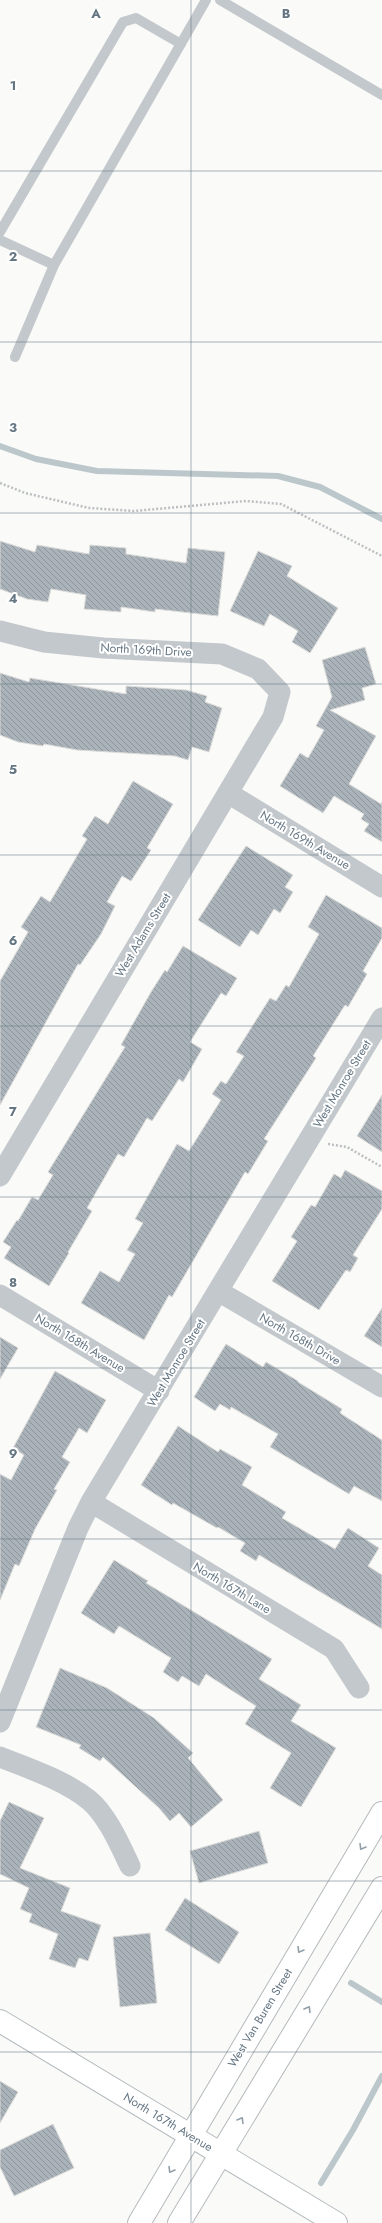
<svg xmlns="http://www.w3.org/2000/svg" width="382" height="2223" font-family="Jost,sans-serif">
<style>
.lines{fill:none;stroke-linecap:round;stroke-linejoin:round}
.stream{stroke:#bbc7cb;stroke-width:6}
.building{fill:url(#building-back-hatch);stroke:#dcdcda}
.secondary-casing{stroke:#b3babf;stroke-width:24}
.primary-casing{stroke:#b5babe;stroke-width:24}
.path{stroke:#bbbfc2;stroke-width:2.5;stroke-dasharray:2 2;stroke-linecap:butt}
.lane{stroke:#c3c8cc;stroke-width:10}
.street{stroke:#c3c8cc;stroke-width:21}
.secondary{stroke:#fff;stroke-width:22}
.primary{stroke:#fff;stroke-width:22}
.oneway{stroke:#939fa8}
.grid{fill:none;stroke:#657683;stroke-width:1;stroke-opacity:0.55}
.labels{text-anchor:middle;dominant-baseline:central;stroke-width:4;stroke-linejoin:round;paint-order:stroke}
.street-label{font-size:12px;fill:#657683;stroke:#fff}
.grid-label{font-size:13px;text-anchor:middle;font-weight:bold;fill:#657683;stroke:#fff;stroke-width:4;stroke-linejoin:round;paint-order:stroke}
</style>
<defs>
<pattern id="building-back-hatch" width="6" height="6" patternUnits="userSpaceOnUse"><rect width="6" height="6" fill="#aab3b9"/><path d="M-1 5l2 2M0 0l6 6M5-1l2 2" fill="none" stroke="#8e969c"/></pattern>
</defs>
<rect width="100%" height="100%" fill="#fafaf8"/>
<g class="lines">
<path class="stream" d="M 0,446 L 36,459 L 97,471 L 278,476 L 320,487 L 382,519
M 351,1983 L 382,2002
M 321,2183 L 353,2130 L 382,2076"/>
</g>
<path class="building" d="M 0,541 L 35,552 L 37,545 L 89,554 L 90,545 L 126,548 L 126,554 L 186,563 L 188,548 L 225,552 L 218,616 L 155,609 L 155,612 L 121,607 L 121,612 L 84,609 L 86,595 L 51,589 L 48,602 L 27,599 L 0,589 Z
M 258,551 L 292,566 L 287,576 L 338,608 L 310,653 L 292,642 L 298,631 L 270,614 L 264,626 L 230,611 Z
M 365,647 L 376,684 L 362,688 L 365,700 L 330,710 L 376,736 L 349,784 L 381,804 L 382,802 L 382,842 L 364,831 L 369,824 L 361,819 L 364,814 L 334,796 L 323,813 L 280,786 L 300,753 L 308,758 L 324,730 L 316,726 L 332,697 L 322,660 Z
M 0,673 L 29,682 L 30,678 L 126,694 L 126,686 L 186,690 L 207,696 L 205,702 L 222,708 L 209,752 L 192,747 L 188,760 L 175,756 L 77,750 L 44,744 L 43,746 L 18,742 L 0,735 Z
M 133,781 L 173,804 L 147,848 L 151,850 L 131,881 L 122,876 L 107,902 L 115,906 L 101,934 L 80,965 L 78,964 L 0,1105 L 0,981 L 28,932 L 21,927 L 41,896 L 50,902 L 87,839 L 82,836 L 95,816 L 108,824 Z
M 246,846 L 293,875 L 285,887 L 293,892 L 280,913 L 274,909 L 258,935 L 251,930 L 240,947 L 198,920 Z
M 326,895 L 382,928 L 382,938 L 363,971 L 367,974 L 348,1007 L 345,1005 L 313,1056 L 316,1058 L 264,1139 L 268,1141 L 248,1174 L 245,1172 L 172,1297 L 169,1295 L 144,1340 L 81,1303 L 100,1271 L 119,1282 L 135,1254 L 127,1250 L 143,1223 L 135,1219 L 177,1144 L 189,1151 L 221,1100 L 212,1094 L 221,1081 L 226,1084 L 244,1056 L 236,1052 L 270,998 L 276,1001 L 286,985 L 289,987 L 319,934 L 308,927 Z
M 183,946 L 237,978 L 226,996 L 221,993 L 190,1042 L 202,1049 L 183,1082 L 179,1079 L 152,1121 L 147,1118 L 124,1157 L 118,1154 L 87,1208 L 92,1211 L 68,1252 L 69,1253 L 49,1286 L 4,1258 L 11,1247 L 3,1242 L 17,1220 L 18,1221 L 32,1197 L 38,1200 L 53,1175 L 48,1172 L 125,1047 L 121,1045 L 151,992 L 165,970 L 167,972 Z
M 382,1095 L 382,1152 L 357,1136 Z
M 345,1170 L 382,1191 L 382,1209 L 353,1255 L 358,1258 L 350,1272 L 346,1270 L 319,1310 L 272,1281 L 297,1241 L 291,1237 L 311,1205 L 315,1207 L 334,1174 L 341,1178 Z
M 382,1308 L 382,1347 L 364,1336 Z
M 0,1337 L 18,1348 L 0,1379 Z
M 226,1344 L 263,1367 L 266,1362 L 298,1381 L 298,1382 L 342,1409 L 340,1413 L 382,1440 L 382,1501 L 354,1486 L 349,1494 L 270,1447 L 278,1434 L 231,1407 L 230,1410 L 220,1404 L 215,1411 L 194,1397 Z
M 55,1371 L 106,1400 L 87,1433 L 79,1428 L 62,1457 L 70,1462 L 54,1489 L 57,1490 L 35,1529 L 19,1566 L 15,1564 L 0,1600 L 0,1474 L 11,1480 L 24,1455 L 13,1448 Z
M 178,1426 L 218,1452 L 220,1449 L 252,1467 L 242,1485 L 286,1512 L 282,1518 L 335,1549 L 348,1528 L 379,1548 L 368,1566 L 382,1575 L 382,1629 L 259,1555 L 256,1561 L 240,1551 L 245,1543 L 218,1527 L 217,1528 L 173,1503 L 172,1505 L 141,1485 Z
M 114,1560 L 148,1581 L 146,1583 L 272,1659 L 259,1679 L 301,1705 L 291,1721 L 336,1748 L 301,1807 L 270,1788 L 291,1753 L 245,1724 L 256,1706 L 206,1674 L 199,1686 L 182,1676 L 178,1682 L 163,1672 L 171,1658 L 119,1626 L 114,1634 L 81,1613 Z
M 60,1668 L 107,1688 L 154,1718 L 193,1753 L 188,1758 L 223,1800 L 191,1827 L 179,1813 L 170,1821 L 159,1808 L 103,1757 L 100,1761 L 79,1748 L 81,1745 L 36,1727 Z
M 9,1802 L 44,1818 L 20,1868 L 70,1888 L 61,1911 L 101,1925 L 88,1961 L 79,1958 L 75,1968 L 49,1959 L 58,1934 L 29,1922 L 32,1914 L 20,1909 L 29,1888 L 0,1874 L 0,1821 Z
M 259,1831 L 268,1863 L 199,1883 L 190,1851 Z
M 185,1898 L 239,1932 L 219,1964 L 165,1930 Z
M 150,1933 L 157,2003 L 120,2007 L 113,1937 Z
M 0,2081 L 18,2092 L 0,2123 Z
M 53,2124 L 74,2168 L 14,2196 L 0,2167 L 0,2150 Z"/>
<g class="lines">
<defs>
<path id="secondary" d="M 0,2021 L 336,2223"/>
<path id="primary" d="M 139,2223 L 382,1813
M 179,2223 L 382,1888"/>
</defs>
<use href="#secondary" class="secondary-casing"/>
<use href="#primary" class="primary-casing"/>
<path class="path" d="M 0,483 L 25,493 L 89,508 L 134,511 L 246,501 L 281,504 L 382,556
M 328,1144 L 347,1147 L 382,1167"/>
<path class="lane" d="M 220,0 L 382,95
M 0,232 L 123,22 L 136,18 L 181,44
M 0,240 L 54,265
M 15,357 L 54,265 L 206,0"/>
<path class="street" d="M 0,631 L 44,642 L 103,648 L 222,654 L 258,669 L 280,692 L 273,717 L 0,1176
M 228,793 L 382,887
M 218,1291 L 382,1387
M 0,1295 L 159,1391
M 91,1502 L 334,1649 L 359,1688
M 0,1722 L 78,1528 L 91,1502 L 382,1018
M 0,1757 C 30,1769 64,1780 89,1800 C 107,1815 120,1845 130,1866"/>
<use href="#secondary" class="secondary"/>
<use href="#primary" class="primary"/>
</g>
<defs><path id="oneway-chevron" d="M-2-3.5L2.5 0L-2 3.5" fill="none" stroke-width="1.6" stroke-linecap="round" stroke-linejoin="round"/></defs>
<g class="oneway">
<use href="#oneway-chevron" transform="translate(362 1847) rotate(121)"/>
<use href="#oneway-chevron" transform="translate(300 1950) rotate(121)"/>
<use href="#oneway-chevron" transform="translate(308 2009) rotate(-59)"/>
<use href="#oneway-chevron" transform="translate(241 2120) rotate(-59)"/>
<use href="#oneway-chevron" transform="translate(171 2170) rotate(121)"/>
</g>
<path class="grid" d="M 191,0 L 191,2223M 0,171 L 382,171M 0,342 L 382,342M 0,513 L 382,513M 0,684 L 382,684M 0,855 L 382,855M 0,1026 L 382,1026M 0,1197 L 382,1197M 0,1368 L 382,1368M 0,1539 L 382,1539M 0,1710 L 382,1710M 0,1881 L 382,1881M 0,2052 L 382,2052"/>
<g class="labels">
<g class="street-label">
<text transform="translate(146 650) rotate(3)">North 169th Drive</text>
<text transform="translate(305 840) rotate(31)">North 169th Avenue</text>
<text transform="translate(143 935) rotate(-59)">West Adams Street</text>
<text transform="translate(342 1084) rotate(-59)">West Monroe Street</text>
<text transform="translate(300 1339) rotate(30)">North 168th Drive</text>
<text transform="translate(80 1343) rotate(31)">North 168th Avenue</text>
<text transform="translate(176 1363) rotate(-59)">West Monroe Street</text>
<text transform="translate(232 1588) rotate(31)">North 167th Lane</text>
<text transform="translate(260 2018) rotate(-59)">West Van Buren Street</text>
<text transform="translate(168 2122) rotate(31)">North 167th Avenue</text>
</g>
</g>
<g class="grid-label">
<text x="96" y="18">A</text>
<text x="286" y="18">B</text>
<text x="13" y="90">1</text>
<text x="13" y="261">2</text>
<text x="13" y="432">3</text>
<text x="13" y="603">4</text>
<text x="13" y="774">5</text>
<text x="13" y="945">6</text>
<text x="13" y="1116">7</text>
<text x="13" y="1287">8</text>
<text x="13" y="1458">9</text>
</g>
</svg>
